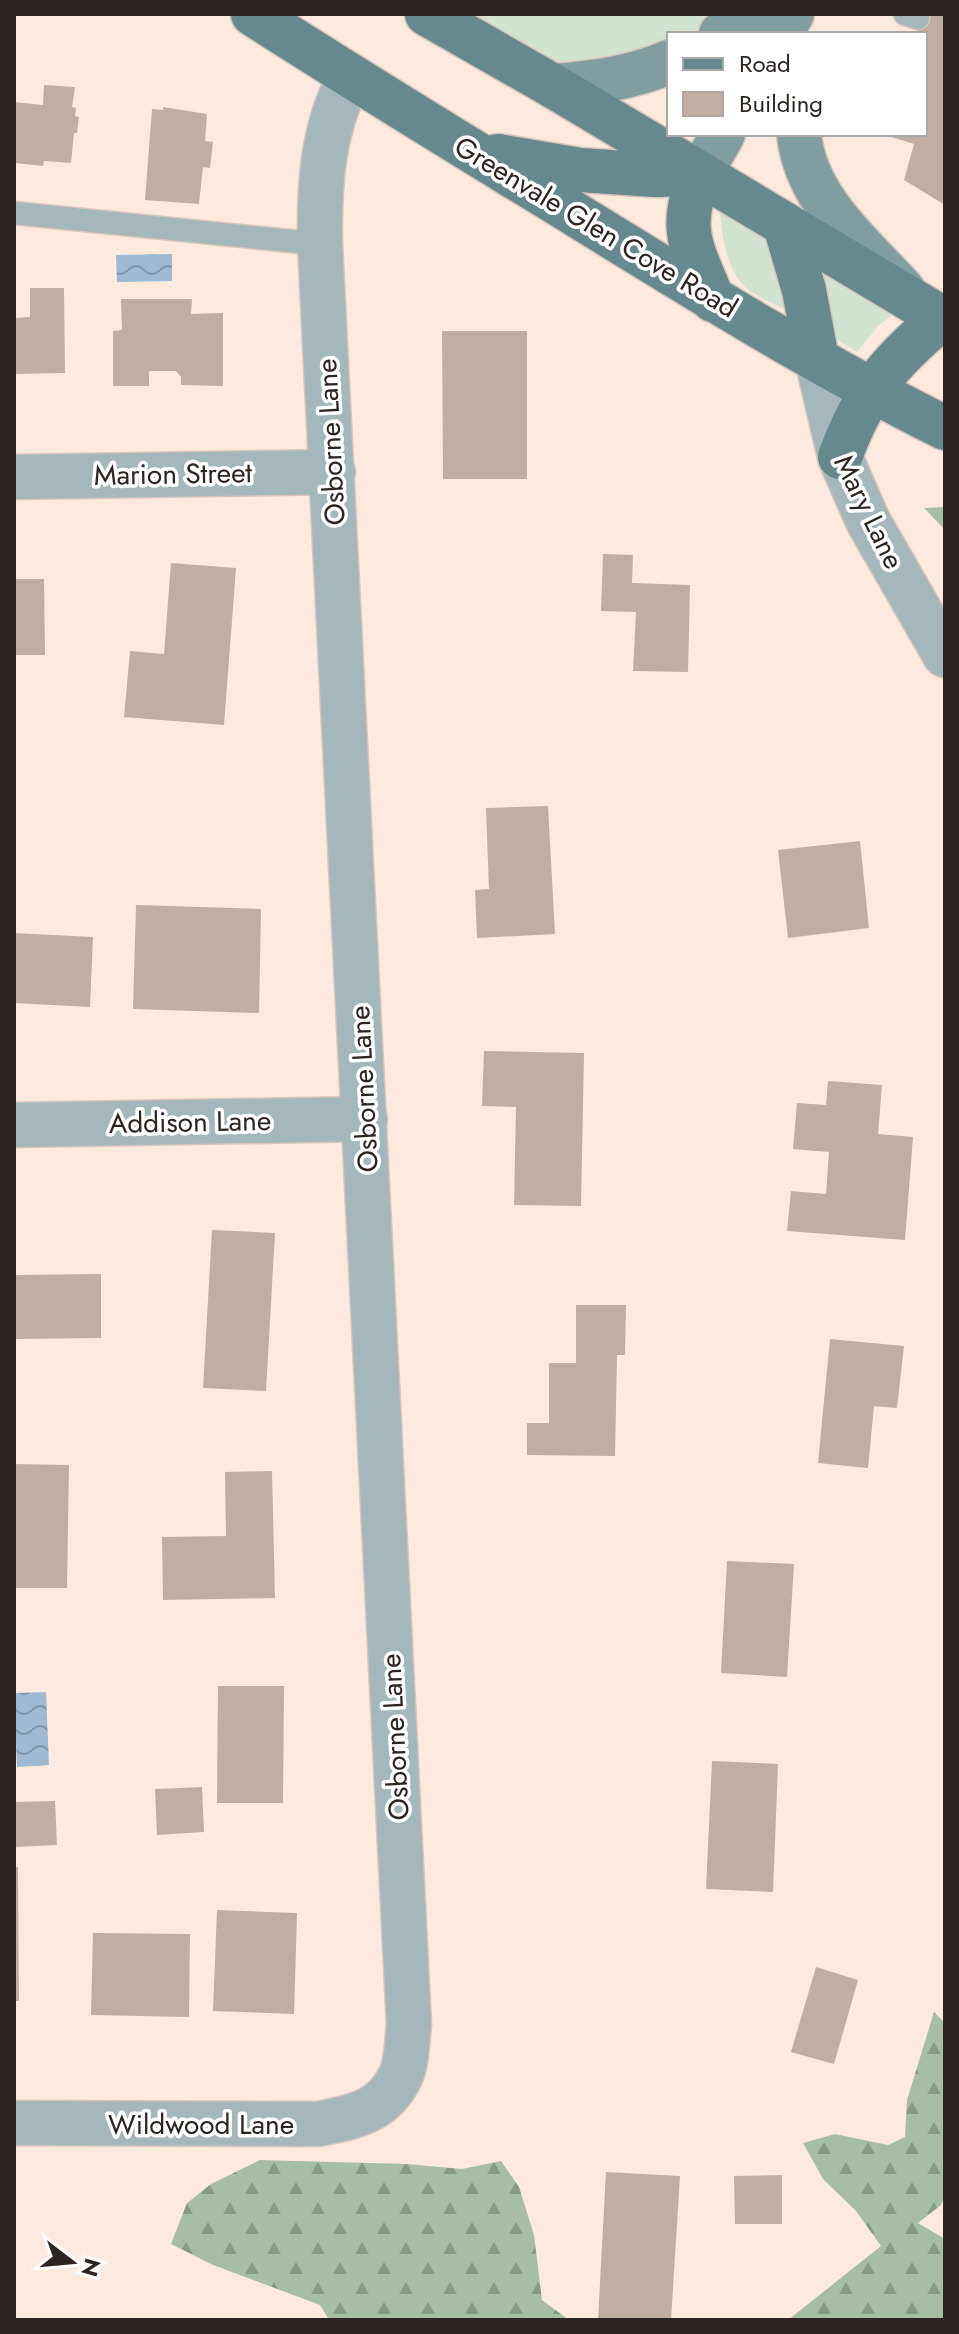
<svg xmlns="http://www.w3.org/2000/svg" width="959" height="2334" font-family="Jost,sans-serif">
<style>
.grass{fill:#d3e3d1}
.forest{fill:url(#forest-firs)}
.water{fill:url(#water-waves)}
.building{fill:#c2ada3}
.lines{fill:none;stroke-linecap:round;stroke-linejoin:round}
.service-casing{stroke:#d8c6bc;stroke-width:25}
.minor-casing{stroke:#d8c6bc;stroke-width:47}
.secondary-casing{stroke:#d8c6bc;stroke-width:47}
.primary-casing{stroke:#d8c6bc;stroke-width:47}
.service{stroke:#a4b7ba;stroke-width:22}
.minor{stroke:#a4b7ba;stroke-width:44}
.secondary{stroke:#809da0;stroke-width:44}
.primary{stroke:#65898d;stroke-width:44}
.labels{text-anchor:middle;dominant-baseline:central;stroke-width:7;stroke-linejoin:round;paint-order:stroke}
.street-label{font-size:28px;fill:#2c2421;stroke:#fff}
</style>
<defs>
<pattern id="forest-firs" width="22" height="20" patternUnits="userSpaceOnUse" patternTransform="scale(2)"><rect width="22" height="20" fill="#a6bfa3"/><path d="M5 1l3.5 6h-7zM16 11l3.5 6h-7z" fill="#879b84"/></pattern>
<pattern id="water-waves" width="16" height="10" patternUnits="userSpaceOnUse" patternTransform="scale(2)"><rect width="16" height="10" fill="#9db9d3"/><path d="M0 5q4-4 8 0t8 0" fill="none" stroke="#8096ab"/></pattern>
</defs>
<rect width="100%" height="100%" fill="#fee9de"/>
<path class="grass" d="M 427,14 L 755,14 L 721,34 L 669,34 L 669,62 L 599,82 Z
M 720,211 L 764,237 L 778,251 L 796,315 C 783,308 756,297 746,288 C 726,270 722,235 720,211 Z
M 817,268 L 894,314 L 879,325 L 857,352 L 829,335 Z"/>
<path class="forest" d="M 945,507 L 945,530 L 924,508 Z
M 934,2012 L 945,2023 L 945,2196 L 941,2205 L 918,2223 L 945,2239 L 945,2320 L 788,2320 L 881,2246 L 856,2211 L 823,2179 L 803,2143 L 835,2134 L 888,2145 L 905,2137 L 907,2100 Z
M 260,2160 L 407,2164 L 462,2169 L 501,2161 L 519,2187 L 534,2235 L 542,2300 L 569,2320 L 329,2320 L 320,2305 L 213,2265 L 171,2244 L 187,2203 L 211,2184 Z"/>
<path class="water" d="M 172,254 L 172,281 L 117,282 L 116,255 Z
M 46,1692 L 49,1765 L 17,1767 L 14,1693 Z"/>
<path class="building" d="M 922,14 L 945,14 L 945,205 L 904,180 L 914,144 L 885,135 L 925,134 L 925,34 L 916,34 Z
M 44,85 L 75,87 L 72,107 L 76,108 L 75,116 L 79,117 L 77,133 L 74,133 L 71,163 L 44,161 L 43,166 L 15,163 L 14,102 L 43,105 Z
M 163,107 L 207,114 L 205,141 L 213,142 L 210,168 L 203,167 L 199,204 L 145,200 L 152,109 L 163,110 Z
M 30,288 L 64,288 L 65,373 L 14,374 L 14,318 L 30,317 Z
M 121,299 L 192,299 L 191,314 L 223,313 L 223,386 L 181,385 L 181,377 L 176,371 L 149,371 L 149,386 L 113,386 L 113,331 L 122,330 Z
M 442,331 L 527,331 L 527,479 L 443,479 Z
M 603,554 L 633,555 L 632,583 L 690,585 L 688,672 L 633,671 L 636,612 L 601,611 Z
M 171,563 L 236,568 L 224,725 L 124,717 L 130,651 L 164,654 Z
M 14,579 L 44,579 L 45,655 L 14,655 Z
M 548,806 L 555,934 L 477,938 L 475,890 L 489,889 L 486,808 Z
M 860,841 L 869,928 L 788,938 L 778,850 Z
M 136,905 L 261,909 L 259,1013 L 133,1009 Z
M 14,933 L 93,937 L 90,1007 L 14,1003 Z
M 484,1051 L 584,1053 L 581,1206 L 514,1205 L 516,1107 L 482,1106 Z
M 828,1081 L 882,1085 L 878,1134 L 913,1137 L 905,1240 L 787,1231 L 791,1191 L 826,1194 L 829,1152 L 793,1149 L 797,1103 L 826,1105 Z
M 212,1230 L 275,1233 L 266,1391 L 203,1388 Z
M 101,1274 L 101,1338 L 14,1339 L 14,1275 Z
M 576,1305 L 626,1305 L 625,1355 L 617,1355 L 615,1456 L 527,1455 L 527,1423 L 549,1423 L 549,1363 L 576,1363 Z
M 830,1339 L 904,1346 L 897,1408 L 874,1406 L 868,1468 L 818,1463 Z
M 14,1464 L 69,1465 L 67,1588 L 14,1588 Z
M 272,1471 L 275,1598 L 163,1600 L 162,1537 L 226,1536 L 225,1472 Z
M 727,1561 L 794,1564 L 787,1677 L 721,1673 Z
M 218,1686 L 284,1686 L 283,1803 L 217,1803 Z
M 712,1761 L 778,1764 L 773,1892 L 706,1889 Z
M 202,1787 L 204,1832 L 157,1835 L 155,1789 Z
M 55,1801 L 57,1845 L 14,1847 L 14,1802 Z
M 14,1867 L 18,1867 L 19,2001 L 14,2001 Z
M 217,1910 L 297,1913 L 294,2014 L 213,2011 Z
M 93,1933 L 190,1934 L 189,2017 L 91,2015 Z
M 816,1967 L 858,1980 L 834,2064 L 791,2052 Z
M 606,2172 L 680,2176 L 671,2320 L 598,2320 Z
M 782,2175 L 782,2224 L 735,2224 L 734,2176 Z"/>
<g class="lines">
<defs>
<path id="service" d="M 905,14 L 918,18
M 14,213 L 320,244"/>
<path id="minor" d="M 817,359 L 840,457 L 868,521 L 945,655
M 14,477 L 333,472
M 14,1125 L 365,1119
M 14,2123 L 318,2124 C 354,2117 384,2112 401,2075 C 407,2061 407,2041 409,2025 L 320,244 C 319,185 322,130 350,77"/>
<path id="secondary" d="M 721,34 L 755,14
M 780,34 L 792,14
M 553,86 C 594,83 631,78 669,62
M 799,134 C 805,199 861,244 903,290
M 700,174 L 723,134"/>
<path id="primary" d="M 253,14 C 360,83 469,149 578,216 C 698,290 818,365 945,428
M 427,14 L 553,86 L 945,320
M 498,156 L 580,170 L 655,175 L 700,174
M 700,174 C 677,230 692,248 713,300
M 785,225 L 804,290 L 817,359
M 840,457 C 863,393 890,361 942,318"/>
</defs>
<use href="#service" class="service-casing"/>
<use href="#minor" class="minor-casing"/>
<use href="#secondary" class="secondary-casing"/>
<use href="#primary" class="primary-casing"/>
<use href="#service" class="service"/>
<use href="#minor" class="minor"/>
<use href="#secondary" class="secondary"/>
<use href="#primary" class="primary"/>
</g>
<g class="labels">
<g class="street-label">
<text transform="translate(596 227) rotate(31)">Greenvale Glen Cove Road</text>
<text transform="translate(331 442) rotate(-93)">Osborne Lane</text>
<text transform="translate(173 474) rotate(-1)">Marion Street</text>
<text transform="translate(869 512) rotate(64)">Mary Lane</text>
<text transform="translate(364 1089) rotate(-93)">Osborne Lane</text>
<text transform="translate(190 1122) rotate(-1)">Addison Lane</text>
<text transform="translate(395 1737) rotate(-93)">Osborne Lane</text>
<text x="201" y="2124">Wildwood Lane</text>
</g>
</g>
<rect width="959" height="2334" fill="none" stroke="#2c2421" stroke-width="32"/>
<rect x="667" y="32" width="260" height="104" fill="#ffffff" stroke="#aba7a6" stroke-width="2"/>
<rect x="683" y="58" width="40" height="12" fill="#65898d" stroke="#aba7a6" stroke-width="2"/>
<text x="739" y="72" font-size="24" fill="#2c2421">Road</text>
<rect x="683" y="92" width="40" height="24" fill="#c2ada3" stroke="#aba7a6" stroke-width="2"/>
<text x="739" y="112" font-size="24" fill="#2c2421">Building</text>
<g transform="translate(72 2262) rotate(106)" stroke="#ffffff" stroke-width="6" paint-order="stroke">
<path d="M0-6L14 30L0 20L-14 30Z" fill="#2c2421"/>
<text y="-12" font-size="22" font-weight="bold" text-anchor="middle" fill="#2c2421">N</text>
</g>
</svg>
